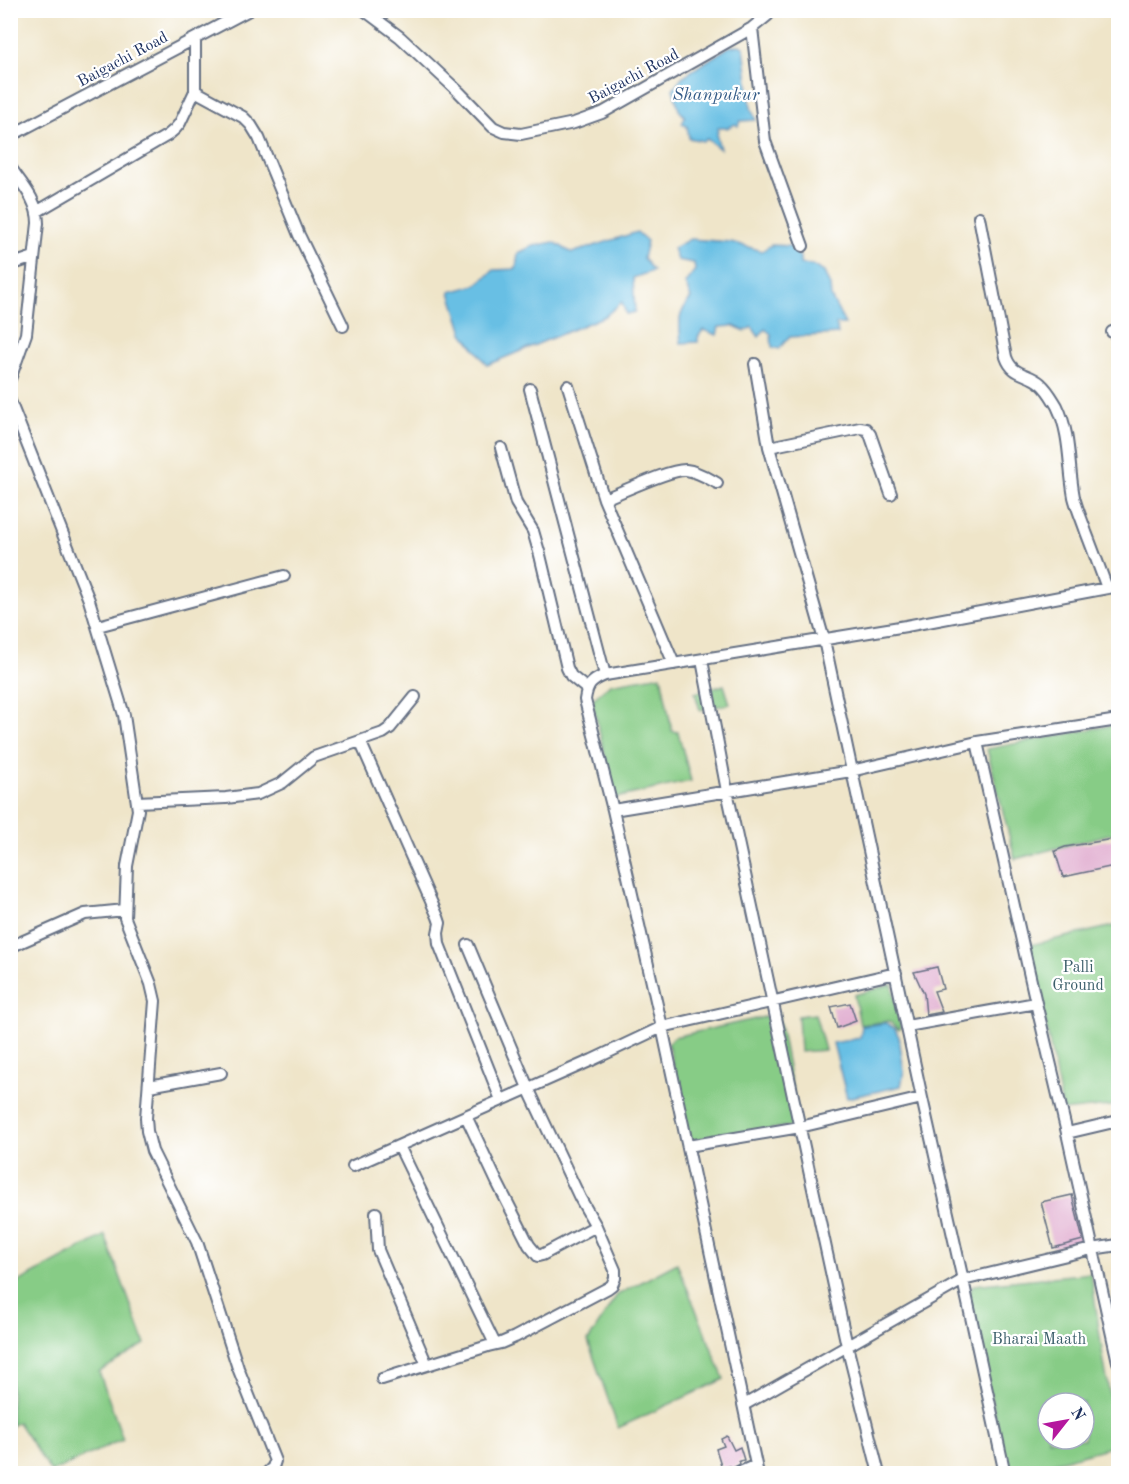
<svg xmlns="http://www.w3.org/2000/svg" width="1129" height="1484" font-family="'Old Standard TT',serif">
<style>
.green{fill:#87cc86;stroke:#517e72;stroke-width:1.5;fill-rule:evenodd}
.water{fill:#67bfe4;stroke:#4177a1;stroke-width:1.5}
.building{fill:#e1aed0}
.lines{fill:none;stroke-linecap:round;stroke-linejoin:round}
.minor-casing{stroke:#656f83;stroke-width:14}
.minor{stroke:#fff;stroke-width:10}
.labels{text-anchor:middle;dominant-baseline:central;stroke-width:4.5;stroke-linejoin:round;paint-order:stroke}
.street-label{font-size:16px;fill:#1b2f5e;stroke:#fff}
.park-label{font-size:16px;fill:#3b5e6a;stroke:#fff}
.water-label{font-size:18px;font-style:italic;fill:#325a86;stroke:#fff}
</style>
<rect width="100%" height="100%" fill="#fff"/>
<filter id="ink" filterUnits="userSpaceOnUse"><feTurbulence type="fractalNoise" baseFrequency=".0167" numOctaves="2"/><feDisplacementMap in="SourceGraphic" scale="12" xChannelSelector="R" yChannelSelector="G"/><feConvolveMatrix kernelMatrix="1 2 1 2 8 2 1 2 1" color-interpolation-filters="sRGB"/></filter>
<filter id="wash" filterUnits="userSpaceOnUse"><feTurbulence type="fractalNoise" baseFrequency=".008" numOctaves="4" result="noise"/><feDisplacementMap in="SourceGraphic" scale="24" xChannelSelector="R" yChannelSelector="G"/><feGaussianBlur stdDeviation="1.35" result="paint"/><feColorMatrix in="noise" values="0 0 0 0 0 0 0 0 0 0 0 0 0 0 0 0 0 1.4 0 .05"/><feComposite in="paint" operator="in"/></filter>
<g filter="url(#wash)">
<rect width="100%" height="100%" fill="#efe5c9"/>
<path class="green" d="M 661,675 L 672,731 L 678,732 L 691,781 L 615,798 L 592,700 L 610,684 Z
M 724,685 L 730,704 L 700,710 L 695,693 Z
M 1118,724 L 1118,832 L 1015,859 L 987,749 Z
M 1118,925 L 1118,1105 L 1063,1111 L 1030,945 Z
M 892,984 L 901,1028 L 899,1030 L 889,1021 L 860,1025 L 854,995 Z
M 778,1014 L 799,1125 L 689,1142 L 668,1044 L 674,1037 Z
M 815,1014 L 825,1050 L 800,1052 L 798,1016 Z
M 105,1235 L 145,1344 L 99,1372 L 123,1439 L 51,1472 L 18,1422 L 11,1426 L 11,1286 Z
M 677,1263 L 724,1379 L 618,1428 L 588,1341 L 617,1295 Z
M 1091,1273 L 1102,1350 L 1118,1445 L 1015,1473 L 1009,1473 L 967,1298 L 973,1285 ZM 1048,1403 L 1084,1403 L 1084,1439 L 1048,1439 Z"/>
<path class="water" d="M 739,45 L 744,47 L 751,108 L 756,120 L 740,121 L 738,126 L 735,124 L 727,128 L 718,128 L 717,137 L 720,149 L 707,139 L 703,141 L 689,138 L 687,126 L 682,124 L 685,117 L 679,110 L 673,89 L 682,77 L 729,47 Z
M 637,232 L 647,241 L 643,258 L 653,271 L 633,278 L 635,312 L 626,314 L 622,302 L 605,316 L 487,365 L 463,333 L 450,292 L 476,285 L 494,270 L 516,269 L 518,253 L 533,246 L 554,242 L 572,253 Z
M 690,239 L 731,242 L 762,251 L 771,245 L 790,246 L 800,257 L 800,264 L 812,265 L 824,272 L 830,286 L 831,297 L 845,324 L 836,324 L 838,334 L 789,337 L 779,349 L 772,347 L 771,334 L 765,329 L 759,337 L 752,327 L 745,331 L 734,326 L 719,327 L 717,335 L 703,330 L 698,337 L 698,342 L 681,343 C 679,322 677,315 691,298 L 685,283 L 695,270 L 694,263 L 677,260 L 673,248 Z
M 886,1023 L 895,1029 L 899,1037 L 904,1072 L 901,1086 L 847,1098 L 833,1043 L 860,1038 L 862,1026 Z"/>
<g id="blocks">
<path class="building" d="M 1119,838 L 1119,865 L 1063,877 L 1055,851 L 1065,847 Z
M 937,967 L 943,989 L 934,991 L 942,1012 L 926,1015 L 924,994 L 914,972 Z
M 850,1003 L 856,1021 L 837,1028 L 831,1007 Z
M 1072,1195 L 1083,1240 L 1053,1248 L 1041,1202 Z
M 727,1436 L 734,1450 L 740,1447 L 744,1460 L 739,1461 L 740,1464 L 731,1469 L 730,1466 L 722,1468 L 716,1449 L 724,1446 L 721,1439 Z"/>
</g>
</g>
<g filter="url(#ink)">
<use href="#blocks" fill-opacity="0" stroke="#656f83" stroke-width="1.5"/>
<g class="lines">
<defs>
<path id="minor" d="M 364,10 L 400,37 L 459,92 L 493,127 L 504,132 L 521,134 L 574,123 L 602,113 L 752,28 L 768,15 L 770,10
M 752,28 L 765,141 L 803,246
M 195,91 L 243,117 L 251,125 L 259,138 L 299,235 L 343,326
M 10,136 L 249,10
M 10,167 C 22,184 38,201 38,223 L 26,334 L 10,379
M 38,211 L 168,135 L 175,129 L 180,123 L 195,91 L 195,39
M 979,217 L 1006,357 C 1013,377 1028,372 1041,384 C 1048,390 1052,398 1057,406 C 1071,435 1068,466 1074,497 C 1077,509 1082,520 1086,532 C 1093,550 1100,569 1107,588
M 10,265 L 34,257
M 1112,332 L 1118,331
M 755,364 L 769,447 L 824,640 L 922,1098 L 963,1280 L 1005,1474
M 568,386 L 604,499 L 674,664
M 530,389 L 605,675
M 10,401 L 89,600 L 124,715 L 138,810 L 127,866 L 125,918 L 151,984 L 155,1001 L 146,1118 L 147,1131 L 152,1151 L 197,1242 L 238,1368 L 275,1461 L 273,1467 L 266,1474
M 769,447 L 860,428 L 866,429 L 870,434 L 891,494
M 501,448 L 516,503 L 533,531 L 540,555 L 567,668 L 571,676 L 587,689
M 604,499 C 623,492 669,469 686,470 C 697,471 708,478 717,483
M 98,626 L 284,576
M 702,660 L 727,791 L 847,1346 L 879,1474
M 360,741 L 438,917 L 440,923 L 438,933 L 439,944 L 501,1100
M 977,742 L 1036,1003 L 1067,1133 L 1118,1362
M 137,802 L 226,798 L 258,794 L 282,783 L 314,757 L 383,733 L 390,728 L 415,697
M 613,810 L 851,771 L 977,742 L 1118,720
M 10,947 L 85,914 L 125,910
M 907,1026 L 1036,1003
M 149,1086 L 221,1073
M 466,1116 L 497,1182 L 529,1245 L 538,1256 L 542,1255 L 596,1226
M 1067,1133 L 1118,1121
M 399,1146 L 495,1344
M 688,1146 L 800,1127 L 922,1098
M 353,1166 L 592,1060 L 662,1027 L 896,973
M 376,1213 L 378,1250 L 427,1365
M 382,1379 L 488,1346 L 501,1343 L 515,1337 L 608,1288 L 612,1285 L 615,1278 L 615,1270 L 596,1226 L 580,1198 L 528,1088 L 468,945
M 744,1405 L 963,1280 L 1092,1249 L 1118,1245
M 736,1474 L 756,1465
M 758,1474 L 662,1027 L 613,810 L 585,700 C 587,685 591,681 605,675 L 906,626 L 1118,586
M 1115,1474 L 1118,1473"/>
</defs>
<use href="#minor" class="minor-casing"/>
<use href="#minor" class="minor"/>
</g>
</g>
<g class="labels">
<g class="street-label">
<text transform="translate(123 60) rotate(-28)">Baigachi Road</text>
<text transform="translate(634 77) rotate(-28)">Baigachi Road</text>
</g>
<g class="park-label">
<text x="1078" y="968">Palli<tspan x="1078" dy="18">Ground</tspan></text>
<text x="1039" y="1340">Bharai Maath</text>
</g>
<g class="water-label">
<text x="716" y="95">Shanpukur</text>
</g>
</g>
<rect width="1129" height="1484" fill="none" stroke="#fff" stroke-width="36"/>
<g transform="translate(1066 1421) rotate(59)"><circle r="28" fill="#ffffff" stroke="#a4acbf" stroke-width="1.5"/>
<path d="M0-4.5L10 22L0 15L-10 22Z" fill="#b5179e"/>
<text y="-9" font-size="16" font-weight="bold" text-anchor="middle" fill="#1b2f5e">N</text>
</g>
</svg>
